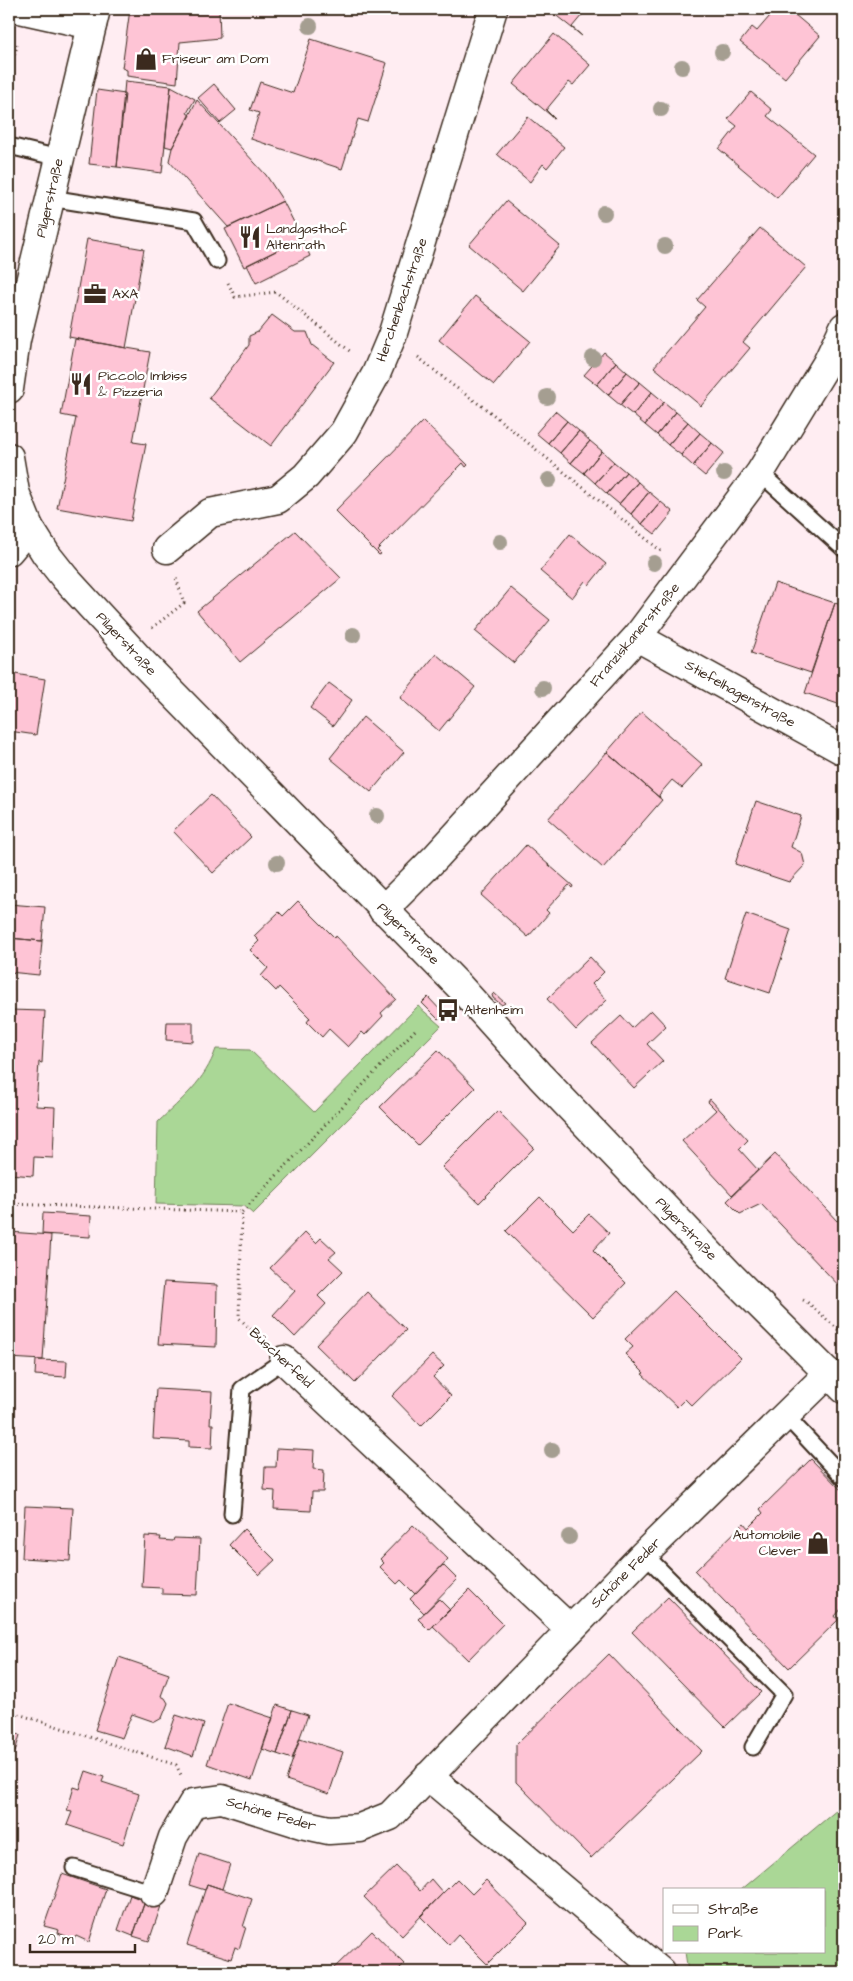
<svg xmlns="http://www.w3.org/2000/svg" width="853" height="1981" font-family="'Architects Daughter',sans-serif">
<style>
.green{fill:#aad796;stroke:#72805a}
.building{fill:#fec4d5;stroke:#3b2a1e}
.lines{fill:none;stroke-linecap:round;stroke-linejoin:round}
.lane-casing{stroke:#3b2a1e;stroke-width:19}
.street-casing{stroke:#3b2a1e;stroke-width:31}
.secondary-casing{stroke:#3b2a1e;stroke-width:31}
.path{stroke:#3b2a1e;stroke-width:3;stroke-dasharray:1 4;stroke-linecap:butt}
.lane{stroke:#fff;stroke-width:15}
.street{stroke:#fff;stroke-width:28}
.secondary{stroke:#fff;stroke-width:28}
.tree{fill:#a59e91}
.labels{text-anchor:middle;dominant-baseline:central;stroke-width:5;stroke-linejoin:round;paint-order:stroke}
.poi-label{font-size:14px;fill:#3b2a1e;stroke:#fff;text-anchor:start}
.street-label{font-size:14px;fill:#3b2a1e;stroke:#fff}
</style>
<rect width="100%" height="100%" fill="#ffedf2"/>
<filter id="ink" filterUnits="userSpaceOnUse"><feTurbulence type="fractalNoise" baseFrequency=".02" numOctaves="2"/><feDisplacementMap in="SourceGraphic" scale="10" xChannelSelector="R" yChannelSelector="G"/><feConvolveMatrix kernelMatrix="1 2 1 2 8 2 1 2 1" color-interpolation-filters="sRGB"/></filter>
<g filter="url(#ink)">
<path class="green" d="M 418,1006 L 441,1026 L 253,1214 L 244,1206 L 156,1204 L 158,1122 C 182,1099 205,1081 216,1049 L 250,1050 L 314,1112 Z
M 844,1804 L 844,1972 L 688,1972 L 685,1952 L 824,1952 L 824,1890 L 741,1890 Z"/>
<path class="building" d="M 130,9 L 219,9 L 220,38 L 180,42 L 177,83 L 127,76 L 127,70 L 122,68 Z
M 548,9 L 587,9 L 572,27 L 582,36 Z
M 776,9 L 788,9 L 820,36 L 785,78 L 740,42 L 752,27 L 757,31 Z
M 554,34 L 590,65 L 573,85 L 569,82 L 546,110 L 555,119 L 513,84 Z
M 311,39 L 387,63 L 368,122 L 358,119 L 342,169 L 251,139 L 259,113 L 250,110 L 260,82 L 293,93 Z
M 125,81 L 171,86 L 162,173 L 117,167 Z
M 214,84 L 236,110 L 220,123 L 198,98 Z
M 171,86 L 195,99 L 187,113 L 190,115 L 172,148 L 165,146 Z
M 97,90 L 125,94 L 117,167 L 89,164 Z
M 751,92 L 772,110 L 767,116 L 814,154 L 777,198 L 719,149 L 737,126 L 728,119 Z
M 197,100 L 266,175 L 283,201 L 228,227 L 169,161 L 172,148 Z
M 528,117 L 564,147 L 547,168 L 543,164 L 530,182 L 497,154 Z
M 283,201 L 302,238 L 244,267 L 225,229 Z
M 506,201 L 560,246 L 523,291 L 469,245 Z
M 760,228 L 806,267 L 743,342 L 750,348 L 701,406 L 654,367 L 705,307 L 697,300 Z
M 302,238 L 310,256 L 256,283 L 247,265 Z
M 87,239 L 144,249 L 126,348 L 69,337 Z
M 475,296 L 530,341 L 494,385 L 439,340 Z
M 272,315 L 295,332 L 307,332 L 312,345 L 334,362 L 271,446 L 209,398 L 249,345 L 249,336 L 258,332 Z
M 75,339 L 150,352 L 133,442 L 146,444 L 131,521 L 57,508 L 76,418 L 61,415 Z
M 604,352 L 616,362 L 597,385 L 584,375 Z
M 616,362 L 627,372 L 608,395 L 597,385 Z
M 627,372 L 640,382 L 620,405 L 608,395 Z
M 640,382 L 652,392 L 633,415 L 620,405 Z
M 652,392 L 664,402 L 645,425 L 633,415 Z
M 664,402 L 676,412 L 657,435 L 645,425 Z
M 555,411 L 567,421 L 548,443 L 536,433 Z
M 676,412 L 688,422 L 668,445 L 657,435 Z
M 423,421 L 468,465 L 466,467 L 463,463 L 377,550 L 381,554 L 379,555 L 335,511 Z
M 567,421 L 579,431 L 560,453 L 548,443 Z
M 688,422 L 700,433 L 681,455 L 668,445 Z
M 579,431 L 590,441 L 571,463 L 560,453 Z
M 700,433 L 712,443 L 693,466 L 681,455 Z
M 590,441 L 602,451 L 584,473 L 571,463 Z
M 712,443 L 724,453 L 705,476 L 693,466 Z
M 602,451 L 614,462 L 595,483 L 584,473 Z
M 614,462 L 626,472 L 607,494 L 595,483 Z
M 626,472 L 638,482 L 619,504 L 607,494 Z
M 638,482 L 649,492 L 631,514 L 619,504 Z
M 649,492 L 661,502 L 642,524 L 631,514 Z
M 661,502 L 673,512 L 655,534 L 642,524 Z
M 295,531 L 341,578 L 240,662 L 197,611 Z
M 570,534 L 606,564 L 589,585 L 585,581 L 572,598 L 540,571 Z
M 775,583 L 835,603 L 811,673 L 751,653 Z
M 511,588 L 550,620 L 514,663 L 475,631 Z
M 835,603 L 844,606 L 844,706 L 805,693 Z
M 436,654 L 475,687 L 439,731 L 400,698 Z
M 9,673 L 45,679 L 36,735 L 9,731 Z
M 329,683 L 352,700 L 333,726 L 310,708 Z
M 642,712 L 703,765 L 682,788 L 672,780 L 659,795 L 660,798 L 607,752 Z
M 363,717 L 404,752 L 371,792 L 330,758 Z
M 607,752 L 662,800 L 603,868 L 548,819 Z
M 211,795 L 251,837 L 213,873 L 173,831 Z
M 756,801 L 801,816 L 791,847 L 802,853 L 805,865 L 789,882 L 735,864 Z
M 526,845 L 573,886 L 572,888 L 569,885 L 546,910 L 549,913 L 528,937 L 481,895 Z
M 298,901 L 335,938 L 336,936 L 396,999 L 381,1013 L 383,1016 L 365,1035 L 362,1032 L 348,1047 L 329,1029 L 322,1037 L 307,1022 L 310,1018 L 279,987 L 276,991 L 261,976 L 268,968 L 250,950 L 259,941 L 254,936 L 279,912 L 283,916 Z
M 9,904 L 45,907 L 42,941 L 9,938 Z
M 746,914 L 791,930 L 770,993 L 725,978 Z
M 9,938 L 42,941 L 39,975 L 9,972 Z
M 590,957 L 604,972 L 592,984 L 607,1000 L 576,1030 L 547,999 Z
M 494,993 L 505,1003 L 502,1005 L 493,998 L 492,995 Z
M 428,997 L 444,1014 L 438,1019 L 422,1003 Z
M 9,1010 L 45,1011 L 42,1063 L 39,1062 L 36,1106 L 55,1107 L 53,1158 L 34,1157 L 33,1176 L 9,1174 Z
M 651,1010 L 666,1026 L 647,1044 L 663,1061 L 634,1088 L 592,1043 L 621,1016 L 632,1028 Z
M 167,1022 L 193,1022 L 193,1042 L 166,1040 Z
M 438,1050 L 475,1088 L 418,1145 L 380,1107 Z
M 710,1099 L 748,1140 L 739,1149 L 758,1170 L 732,1195 L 682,1141 L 716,1110 L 708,1102 Z
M 498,1111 L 534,1148 L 479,1203 L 442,1167 Z
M 775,1154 L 837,1221 L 844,1215 L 844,1291 L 761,1204 L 740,1214 L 727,1201 Z
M 540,1197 L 573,1230 L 589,1214 L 609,1233 L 593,1250 L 626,1283 L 593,1317 L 506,1231 Z
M 43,1213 L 91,1216 L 90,1237 L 42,1234 Z
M 9,1232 L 51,1235 L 43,1360 L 9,1358 Z
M 305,1232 L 316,1243 L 321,1238 L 336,1252 L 329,1258 L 343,1271 L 318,1296 L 326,1304 L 295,1337 L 273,1315 L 295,1291 L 270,1268 Z
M 164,1282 L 217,1285 L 216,1347 L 158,1344 Z
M 674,1291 L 741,1358 L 692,1406 L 685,1399 L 677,1407 L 642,1374 L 644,1373 L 625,1354 L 633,1347 L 625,1339 Z
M 367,1292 L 406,1330 L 355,1383 L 316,1345 Z
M 432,1355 L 444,1366 L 433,1377 L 451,1396 L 421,1426 L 392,1396 Z
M 36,1360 L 67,1361 L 66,1377 L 35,1375 Z
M 156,1389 L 212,1392 L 210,1424 L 213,1424 L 212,1448 L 189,1447 L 189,1441 L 153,1439 Z
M 277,1448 L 314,1450 L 313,1469 L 324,1470 L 323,1492 L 312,1492 L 311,1511 L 274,1509 L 275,1491 L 264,1490 L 265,1467 L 276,1467 Z
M 811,1459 L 844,1493 L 844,1606 L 835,1616 L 838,1620 L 789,1668 L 695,1571 L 744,1523 L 748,1528 L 763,1513 L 760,1509 Z
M 25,1506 L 73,1508 L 70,1561 L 22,1558 Z
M 413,1525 L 448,1559 L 415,1594 L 401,1580 L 397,1584 L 380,1567 L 384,1563 L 380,1559 Z
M 244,1529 L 275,1560 L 259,1575 L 229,1545 Z
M 145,1536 L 161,1537 L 160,1540 L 173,1541 L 174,1538 L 200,1539 L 197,1595 L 162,1594 L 162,1588 L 142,1587 Z
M 443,1565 L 457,1579 L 424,1613 L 410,1599 Z
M 469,1590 L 503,1624 L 468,1660 L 433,1626 Z
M 668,1597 L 761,1692 L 725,1727 L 632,1632 Z
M 439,1599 L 450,1610 L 429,1630 L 418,1619 Z
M 609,1654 L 702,1751 L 591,1858 L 516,1782 L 516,1745 Z
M 119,1657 L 169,1674 L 161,1696 L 165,1698 L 168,1703 L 162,1718 L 155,1722 L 132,1714 L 122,1738 L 95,1730 Z
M 228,1703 L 273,1718 L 252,1780 L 207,1764 Z
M 277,1705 L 292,1710 L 277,1754 L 262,1749 Z
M 292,1710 L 308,1715 L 292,1759 L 277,1754 Z
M 176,1715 L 204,1724 L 193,1756 L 165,1746 Z
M 9,1731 L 20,1735 L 15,1752 L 9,1750 Z
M 300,1738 L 343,1752 L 329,1794 L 286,1780 Z
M 86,1771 L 104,1777 L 102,1782 L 139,1794 L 123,1844 L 67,1825 L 72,1812 L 67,1811 L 74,1787 L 80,1789 Z
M 199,1854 L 230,1864 L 222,1889 L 207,1884 L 205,1890 L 189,1885 Z
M 396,1866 L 420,1891 L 431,1879 L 443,1893 L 402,1936 L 364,1897 Z
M 62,1874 L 106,1889 L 89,1942 L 76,1936 L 74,1939 L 58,1933 L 59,1930 L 44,1926 Z
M 457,1879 L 472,1894 L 486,1880 L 528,1923 L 487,1964 L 458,1935 L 449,1945 L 420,1916 Z
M 207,1884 L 252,1899 L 243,1927 L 246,1927 L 239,1949 L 235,1947 L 231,1959 L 187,1945 Z
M 130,1895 L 145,1901 L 133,1936 L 118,1930 Z
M 145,1901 L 161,1906 L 149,1941 L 133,1936 Z
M 372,1931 L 404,1964 L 396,1972 L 333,1972 L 331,1971 Z"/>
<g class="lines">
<defs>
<path id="lane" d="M 9,146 L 59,158
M 50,198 L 194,221 L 217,261
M 760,473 L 844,549
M 786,1416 L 844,1478
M 232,1514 L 242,1389 L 284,1360
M 644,1554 L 784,1694 L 753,1747
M 74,1868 L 154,1893"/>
<path id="street" d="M 20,9 L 92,25
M 167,549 L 210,513 L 278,499 L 306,476 L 344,432 L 376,374 L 392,336 L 493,9
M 9,551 L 29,527
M 637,637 L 844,751
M 383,910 L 436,857 L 637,637 L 760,473 L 827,363 L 844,327
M 284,1360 L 570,1629
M 428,1776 L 661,1972
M 154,1893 L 173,1837 L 193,1803 L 222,1799 L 301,1824 L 329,1830 L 360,1828 L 390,1816 L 644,1554 L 829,1373"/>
<path id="secondary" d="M 9,389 L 16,340 L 96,9
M 9,457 L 15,492 L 29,527 L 46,554 L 65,578 L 142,662 L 460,987 L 540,1076 L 731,1276 L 844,1389"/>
</defs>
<use href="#lane" class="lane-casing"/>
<use href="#street" class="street-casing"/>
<use href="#secondary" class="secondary-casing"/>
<path class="path" d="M 9,63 L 15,54 L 18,41
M 228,283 L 235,297 L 276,292 L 351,352
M 418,357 L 451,384 L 490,412 L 661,551
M 152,628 L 184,603 L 176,578
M 9,1204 L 242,1212 L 239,1318 L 261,1339
M 242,1212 L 417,1028
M 803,1300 L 807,1302 L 844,1335
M 9,1711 L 176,1765 L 181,1775"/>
<use href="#lane" class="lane"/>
<use href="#street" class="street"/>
<use href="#secondary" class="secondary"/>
</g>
<g class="tree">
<circle cx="310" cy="26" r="8"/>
<circle cx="722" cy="52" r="8"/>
<circle cx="682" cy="67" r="8"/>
<circle cx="661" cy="109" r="8"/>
<circle cx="604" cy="213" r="8"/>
<circle cx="665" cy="246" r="8"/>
<circle cx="593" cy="358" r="8"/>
<circle cx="547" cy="397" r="8"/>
<circle cx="724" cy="473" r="8"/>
<circle cx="549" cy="480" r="8"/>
<circle cx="500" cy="542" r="8"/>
<circle cx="654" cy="563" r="8"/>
<circle cx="353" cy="635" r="8"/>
<circle cx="543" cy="688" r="8"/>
<circle cx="377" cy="816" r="8"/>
<circle cx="277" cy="863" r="8"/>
<circle cx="552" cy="1450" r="8"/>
<circle cx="569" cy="1537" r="8"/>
</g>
</g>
<defs>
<symbol id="shop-bare" viewBox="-9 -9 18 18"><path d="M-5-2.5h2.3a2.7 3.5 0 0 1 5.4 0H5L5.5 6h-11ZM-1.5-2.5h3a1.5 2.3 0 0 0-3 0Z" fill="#3b2a1e" stroke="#fff" stroke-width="2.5" paint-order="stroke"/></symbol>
<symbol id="restaurant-bare" viewBox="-9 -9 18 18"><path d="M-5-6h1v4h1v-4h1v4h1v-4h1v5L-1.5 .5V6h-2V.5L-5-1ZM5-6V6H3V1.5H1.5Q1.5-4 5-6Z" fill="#3b2a1e" stroke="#fff" stroke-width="2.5" paint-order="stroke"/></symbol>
<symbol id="office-bare" viewBox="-9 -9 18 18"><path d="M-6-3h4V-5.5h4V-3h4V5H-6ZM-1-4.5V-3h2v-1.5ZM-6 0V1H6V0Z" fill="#3b2a1e" stroke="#fff" stroke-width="2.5" paint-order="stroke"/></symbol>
<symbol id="bus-bare" viewBox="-9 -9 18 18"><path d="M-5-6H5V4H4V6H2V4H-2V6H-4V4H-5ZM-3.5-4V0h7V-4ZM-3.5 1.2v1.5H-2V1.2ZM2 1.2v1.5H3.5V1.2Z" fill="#3b2a1e" stroke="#fff" stroke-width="2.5" paint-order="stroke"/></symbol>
</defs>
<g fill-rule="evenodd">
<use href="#shop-bare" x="130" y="43" width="32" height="32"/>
<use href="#restaurant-bare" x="234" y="221" width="32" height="32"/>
<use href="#office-bare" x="79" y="278" width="32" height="32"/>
<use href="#restaurant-bare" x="65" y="368" width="32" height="32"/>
<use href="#bus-bare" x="432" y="994" width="32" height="32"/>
<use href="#shop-bare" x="802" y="1527" width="32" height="32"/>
</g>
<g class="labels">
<g class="poi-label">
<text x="162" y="59">Friseur am Dom</text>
<text x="266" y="229">Landgasthof<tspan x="266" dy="16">Altenrath</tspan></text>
<text x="112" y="294">AXA</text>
<text x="98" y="376">Piccolo Imbiss<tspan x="98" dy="16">&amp; Pizzeria</tspan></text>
<text x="464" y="1010">Altenheim</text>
<text x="801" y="1535" text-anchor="end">Automobile<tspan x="801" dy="16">Clever</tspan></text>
</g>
<g class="street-label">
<text transform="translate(50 198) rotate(-77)">Pilgerstraße</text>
<text transform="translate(402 300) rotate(-71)">Herchenbachstraße</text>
<text transform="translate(635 635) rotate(-50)">Franziskanerstraße</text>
<text transform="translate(126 644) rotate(47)">Pilgerstraße</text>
<text transform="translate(740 694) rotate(29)">Stiefelhagenstraße</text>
<text transform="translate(408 934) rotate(45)">Pilgerstraße</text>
<text transform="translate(686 1229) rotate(46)">Pilgerstraße</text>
<text transform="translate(281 1358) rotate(43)">Büscherfeld</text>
<text transform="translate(626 1573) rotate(-45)">Schöne Feder</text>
<text transform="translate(271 1814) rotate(16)">Schöne Feder</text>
</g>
</g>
<rect width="853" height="1981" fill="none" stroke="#fff" stroke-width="30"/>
<rect x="15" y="15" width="823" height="1951" fill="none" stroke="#3b2a1e" stroke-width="2" filter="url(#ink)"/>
<rect x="663" y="1888" width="162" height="65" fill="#ffffff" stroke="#b1aaa5"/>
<rect x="673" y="1905" width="25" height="8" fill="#ffffff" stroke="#b1aaa5"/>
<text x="708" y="1914" font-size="15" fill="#3b2a1e">Straße</text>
<rect x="673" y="1926" width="25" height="15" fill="#aad796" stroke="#b1aaa5"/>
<text x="708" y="1938" font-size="15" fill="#3b2a1e">Park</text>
<path d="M30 1944v8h105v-8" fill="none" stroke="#3b2a1e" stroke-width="2.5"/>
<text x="38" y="1944" font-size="15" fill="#3b2a1e" stroke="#ffffff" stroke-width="4" paint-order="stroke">20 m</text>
</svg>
